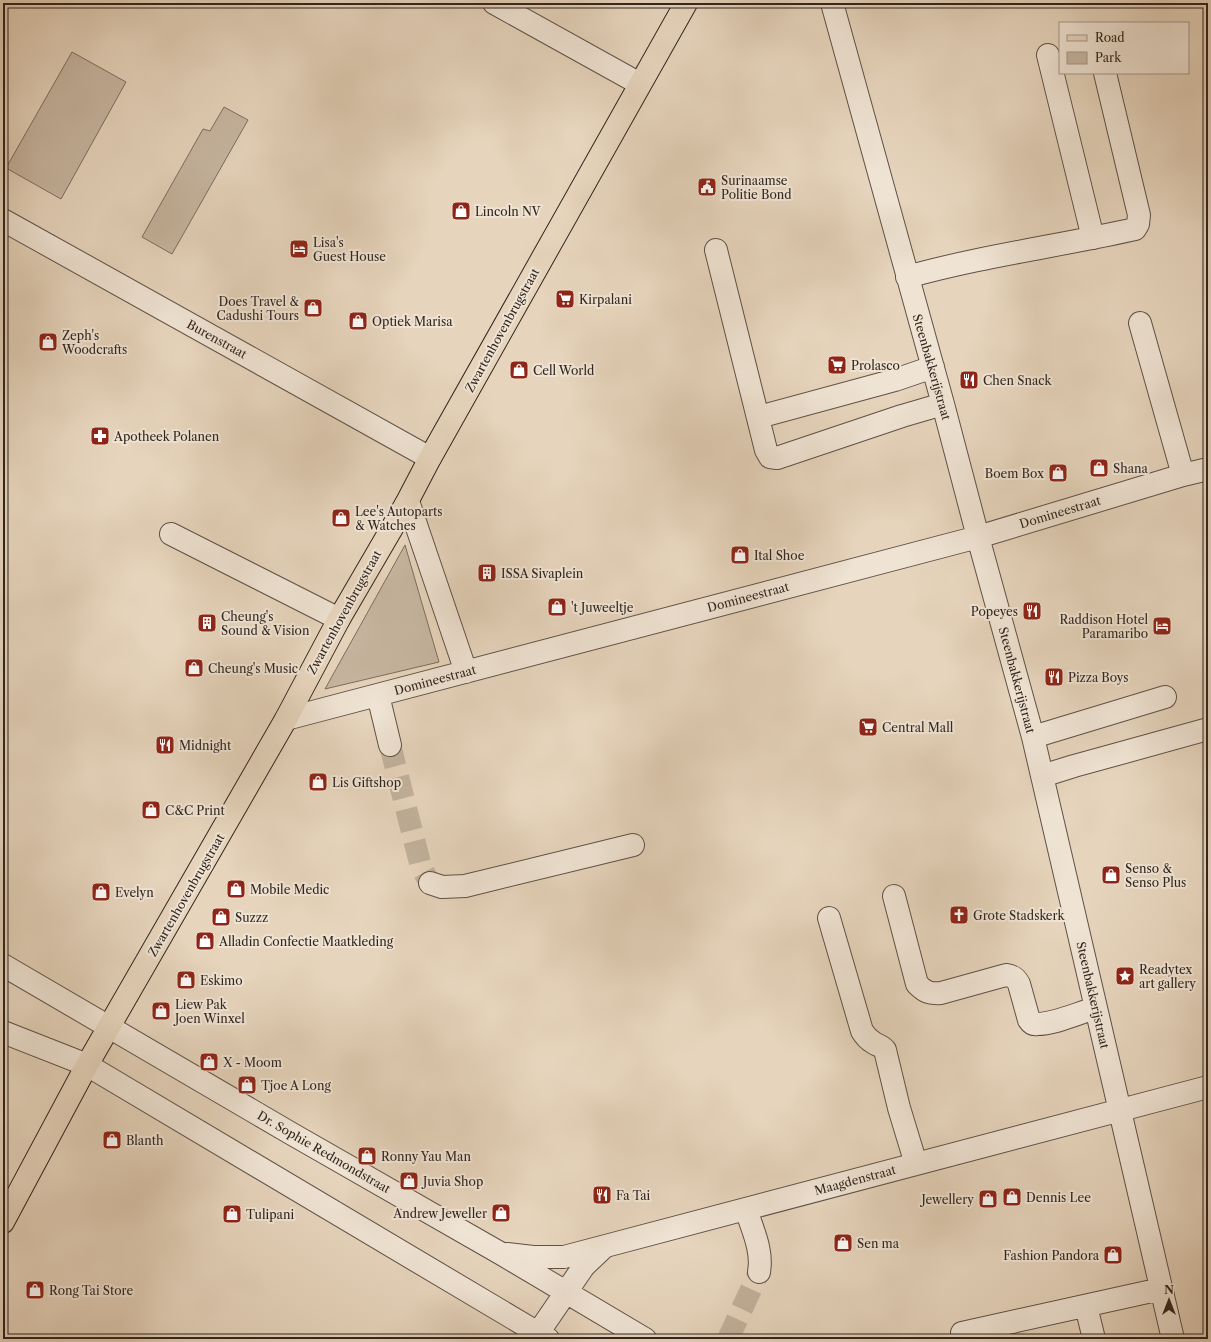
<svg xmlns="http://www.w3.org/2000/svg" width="1211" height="1342" font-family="'Libre Caslon Text',serif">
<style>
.green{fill:#c7b6a1;stroke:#7c6e60}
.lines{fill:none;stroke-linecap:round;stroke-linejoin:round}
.minor-tunnel{stroke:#c2b19c;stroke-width:22;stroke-dasharray:22 11;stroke-linecap:butt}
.minor-casing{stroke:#5e5146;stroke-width:24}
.major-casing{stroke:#31251e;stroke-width:24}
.minor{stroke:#efe3d3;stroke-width:22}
.major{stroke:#e6d4bc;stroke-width:22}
.labels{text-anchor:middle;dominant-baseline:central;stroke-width:4;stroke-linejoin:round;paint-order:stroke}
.poi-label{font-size:12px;fill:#31251e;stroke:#efe3d3;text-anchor:start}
.street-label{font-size:12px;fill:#31251e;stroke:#efe3d3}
</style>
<rect width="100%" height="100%" fill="#e6d4bc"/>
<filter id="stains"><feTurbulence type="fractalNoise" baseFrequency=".005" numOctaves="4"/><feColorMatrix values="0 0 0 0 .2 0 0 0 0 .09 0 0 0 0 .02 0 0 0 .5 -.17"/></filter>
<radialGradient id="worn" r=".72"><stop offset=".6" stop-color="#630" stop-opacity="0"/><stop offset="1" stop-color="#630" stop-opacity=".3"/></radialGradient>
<path class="green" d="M 72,52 L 126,82 L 61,199 L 6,168 Z
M 224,107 L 248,120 L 172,254 L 142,237 L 203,129 L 210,131 Z
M 405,545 L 439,662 L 325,689 Z"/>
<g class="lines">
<path class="minor-tunnel" d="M 390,745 L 421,867 L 430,883
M 728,1339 L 759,1272"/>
<defs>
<path id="minor" d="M 494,3 L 640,84
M 832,3 L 943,404 L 978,537 L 1033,737 L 1173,1339
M 1048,55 L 1093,238
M 3,220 L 430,458
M 716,250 L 766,450 L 770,457 L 777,458 L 902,416 L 943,404
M 907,277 C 982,256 1059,246 1135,229 L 1138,224 L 1139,215 L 1105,73
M 1140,323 L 1183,475
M 759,417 L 895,380 L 933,367
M 406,504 L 410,507 L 466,672
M 171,534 L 339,619
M 378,695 L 390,745
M 286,719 L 978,537 L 1183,475 L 1208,469
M 1033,737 L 1165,697
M 1042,776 L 1074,766 L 1208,729
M 430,883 L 442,887 L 465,886 L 633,845
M 894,896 L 917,984 C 925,992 929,994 941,993 L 1006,975 C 1013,976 1016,978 1019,984 L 1029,1020 C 1031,1023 1033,1025 1037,1024 C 1055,1024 1078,1013 1096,1008
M 829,918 L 862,1031 C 865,1036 869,1040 874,1043 C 879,1046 882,1046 885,1050 L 899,1108 L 916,1164
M 3,965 L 292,1134 L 500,1253 L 645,1339
M 3,1032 L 87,1065 L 548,1339
M 746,1209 C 752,1229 763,1250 759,1272
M 507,1254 L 533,1257 L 564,1257 L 1208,1087
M 1086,1306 L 1094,1339
M 538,1333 L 584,1266 L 604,1247
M 962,1333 L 1161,1289"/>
<path id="major" d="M 3,1222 L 87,1065 L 286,719 L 339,619 L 406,504 L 430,458 L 686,3"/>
</defs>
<use href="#minor" class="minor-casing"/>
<use href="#major" class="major-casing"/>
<use href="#minor" class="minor"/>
<use href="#major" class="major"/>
</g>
<defs>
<symbol id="civic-square" viewBox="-11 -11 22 22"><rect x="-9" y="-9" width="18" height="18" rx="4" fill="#8f2418" stroke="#efe3d3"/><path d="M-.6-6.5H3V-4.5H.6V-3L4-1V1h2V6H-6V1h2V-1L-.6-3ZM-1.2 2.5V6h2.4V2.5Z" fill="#fff"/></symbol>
<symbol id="shop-square" viewBox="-11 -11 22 22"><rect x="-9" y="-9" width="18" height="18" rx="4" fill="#8f2418" stroke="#efe3d3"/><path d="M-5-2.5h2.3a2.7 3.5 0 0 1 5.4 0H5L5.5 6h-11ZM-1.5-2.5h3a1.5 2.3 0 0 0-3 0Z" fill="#fff"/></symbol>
<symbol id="hotel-square" viewBox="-11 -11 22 22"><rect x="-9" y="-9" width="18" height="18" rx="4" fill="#8f2418" stroke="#efe3d3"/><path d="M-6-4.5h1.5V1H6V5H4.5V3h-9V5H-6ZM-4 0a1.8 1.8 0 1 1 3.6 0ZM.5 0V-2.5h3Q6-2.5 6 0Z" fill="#fff"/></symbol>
<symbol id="supermarket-square" viewBox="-11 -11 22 22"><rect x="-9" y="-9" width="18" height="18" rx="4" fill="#8f2418" stroke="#efe3d3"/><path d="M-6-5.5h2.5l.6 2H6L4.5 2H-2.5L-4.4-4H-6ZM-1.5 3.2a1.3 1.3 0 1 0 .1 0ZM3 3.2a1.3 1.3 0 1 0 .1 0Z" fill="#fff"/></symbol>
<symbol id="restaurant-square" viewBox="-11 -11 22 22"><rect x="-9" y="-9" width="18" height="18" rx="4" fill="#8f2418" stroke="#efe3d3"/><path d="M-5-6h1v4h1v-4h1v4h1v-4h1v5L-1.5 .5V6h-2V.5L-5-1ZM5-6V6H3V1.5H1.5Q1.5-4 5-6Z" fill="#fff"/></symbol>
<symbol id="pharmacy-square" viewBox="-11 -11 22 22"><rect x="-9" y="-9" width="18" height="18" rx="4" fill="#8f2418" stroke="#efe3d3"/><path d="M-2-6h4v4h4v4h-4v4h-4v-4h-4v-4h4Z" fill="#fff"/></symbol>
<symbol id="building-square" viewBox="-11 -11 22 22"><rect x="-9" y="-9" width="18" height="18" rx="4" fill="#8f2418" stroke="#efe3d3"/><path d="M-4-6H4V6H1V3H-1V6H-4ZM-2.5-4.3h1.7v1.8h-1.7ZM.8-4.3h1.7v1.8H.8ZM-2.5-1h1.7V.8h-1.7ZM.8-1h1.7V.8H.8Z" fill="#fff"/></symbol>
<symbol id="church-square" viewBox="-11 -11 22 22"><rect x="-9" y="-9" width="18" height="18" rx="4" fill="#8f2418" stroke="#efe3d3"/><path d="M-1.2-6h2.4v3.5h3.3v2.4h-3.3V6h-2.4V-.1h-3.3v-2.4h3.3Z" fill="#fff"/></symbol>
<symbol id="sight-square" viewBox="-11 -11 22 22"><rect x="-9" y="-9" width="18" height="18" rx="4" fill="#8f2418" stroke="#efe3d3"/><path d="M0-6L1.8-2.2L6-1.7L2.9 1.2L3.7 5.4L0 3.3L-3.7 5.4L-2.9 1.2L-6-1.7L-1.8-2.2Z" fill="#fff"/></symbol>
</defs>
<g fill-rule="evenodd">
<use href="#civic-square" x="696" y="176" width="22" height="22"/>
<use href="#shop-square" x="450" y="200" width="22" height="22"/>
<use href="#hotel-square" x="288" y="238" width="22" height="22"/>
<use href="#supermarket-square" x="554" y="288" width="22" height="22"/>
<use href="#shop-square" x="302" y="297" width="22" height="22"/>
<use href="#shop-square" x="347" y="310" width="22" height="22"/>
<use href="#shop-square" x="37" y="331" width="22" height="22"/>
<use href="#supermarket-square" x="826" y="354" width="22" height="22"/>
<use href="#shop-square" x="508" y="359" width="22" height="22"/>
<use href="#restaurant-square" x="958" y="369" width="22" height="22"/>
<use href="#pharmacy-square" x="89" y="425" width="22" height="22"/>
<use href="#shop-square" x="1088" y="457" width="22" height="22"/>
<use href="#shop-square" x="1047" y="462" width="22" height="22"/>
<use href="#shop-square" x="330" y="507" width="22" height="22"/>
<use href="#shop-square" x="729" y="544" width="22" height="22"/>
<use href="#building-square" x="476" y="562" width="22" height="22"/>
<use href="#shop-square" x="546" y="596" width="22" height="22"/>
<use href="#restaurant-square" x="1021" y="600" width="22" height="22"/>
<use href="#building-square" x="196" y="612" width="22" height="22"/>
<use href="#hotel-square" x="1151" y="615" width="22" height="22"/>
<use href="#shop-square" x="183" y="657" width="22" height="22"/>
<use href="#restaurant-square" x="1043" y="666" width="22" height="22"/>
<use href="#supermarket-square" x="857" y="716" width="22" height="22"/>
<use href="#restaurant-square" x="154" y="734" width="22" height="22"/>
<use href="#shop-square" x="307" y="771" width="22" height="22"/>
<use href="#shop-square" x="140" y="799" width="22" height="22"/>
<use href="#shop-square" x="1100" y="864" width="22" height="22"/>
<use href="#shop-square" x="225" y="878" width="22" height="22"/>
<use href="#shop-square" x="90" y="881" width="22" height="22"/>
<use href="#church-square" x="948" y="904" width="22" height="22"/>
<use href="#shop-square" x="210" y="906" width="22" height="22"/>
<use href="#shop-square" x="194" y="930" width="22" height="22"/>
<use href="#sight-square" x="1114" y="965" width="22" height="22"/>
<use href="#shop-square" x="175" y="969" width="22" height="22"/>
<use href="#shop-square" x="150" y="1000" width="22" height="22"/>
<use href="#shop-square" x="198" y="1051" width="22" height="22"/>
<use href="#shop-square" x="236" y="1074" width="22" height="22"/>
<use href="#shop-square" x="101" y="1129" width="22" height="22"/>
<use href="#shop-square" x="356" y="1145" width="22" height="22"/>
<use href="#shop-square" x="398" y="1170" width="22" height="22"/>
<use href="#restaurant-square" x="591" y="1184" width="22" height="22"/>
<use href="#shop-square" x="1001" y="1186" width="22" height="22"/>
<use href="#shop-square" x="977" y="1188" width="22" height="22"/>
<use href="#shop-square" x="490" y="1202" width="22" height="22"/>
<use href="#shop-square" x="221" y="1203" width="22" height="22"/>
<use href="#shop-square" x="832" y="1232" width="22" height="22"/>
<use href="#shop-square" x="1102" y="1244" width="22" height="22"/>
<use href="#shop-square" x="24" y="1279" width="22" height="22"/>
</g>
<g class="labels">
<g class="poi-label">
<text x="721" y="180">Surinaamse<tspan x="721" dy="14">Politie Bond</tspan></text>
<text x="475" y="211">Lincoln NV</text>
<text x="313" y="242">Lisa's<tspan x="313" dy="14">Guest House</tspan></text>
<text x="579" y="299">Kirpalani</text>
<text x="299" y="301" text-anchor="end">Does Travel &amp;<tspan x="299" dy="14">Cadushi Tours</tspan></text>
<text x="372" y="321">Optiek Marisa</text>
<text x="62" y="335">Zeph's<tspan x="62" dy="14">Woodcrafts</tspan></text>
<text x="851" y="365">Prolasco</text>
<text x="533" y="370">Cell World</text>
<text x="983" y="380">Chen Snack</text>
<text x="114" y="436">Apotheek Polanen</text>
<text x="1113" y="468">Shana</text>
<text x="1044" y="473" text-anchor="end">Boem Box</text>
<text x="355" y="511">Lee's Autoparts<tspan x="355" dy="14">&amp; Watches</tspan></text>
<text x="754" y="555">Ital Shoe</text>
<text x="501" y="573">ISSA Sivaplein</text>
<text x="571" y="607">'t Juweeltje</text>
<text x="1018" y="611" text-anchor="end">Popeyes</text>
<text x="221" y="616">Cheung's<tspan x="221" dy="14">Sound &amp; Vision</tspan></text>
<text x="1148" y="619" text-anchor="end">Raddison Hotel<tspan x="1148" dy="14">Paramaribo</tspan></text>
<text x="208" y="668">Cheung's Music</text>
<text x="1068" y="677">Pizza Boys</text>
<text x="882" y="727">Central Mall</text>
<text x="179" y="745">Midnight</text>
<text x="332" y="782">Lis Giftshop</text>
<text x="165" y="810">C&amp;C Print</text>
<text x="1125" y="868">Senso &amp;<tspan x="1125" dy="14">Senso Plus</tspan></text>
<text x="250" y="889">Mobile Medic</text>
<text x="115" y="892">Evelyn</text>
<text x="973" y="915">Grote Stadskerk</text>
<text x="235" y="917">Suzzz</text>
<text x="219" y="941">Alladin Confectie Maatkleding</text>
<text x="1139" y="969">Readytex<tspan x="1139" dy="14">art gallery</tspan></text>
<text x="200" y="980">Eskimo</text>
<text x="175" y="1004">Liew Pak<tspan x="175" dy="14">Joen Winxel</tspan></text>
<text x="223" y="1062">X - Moom</text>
<text x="261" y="1085">Tjoe A Long</text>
<text x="126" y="1140">Blanth</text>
<text x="381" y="1156">Ronny Yau Man</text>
<text x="423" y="1181">Juvia Shop</text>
<text x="616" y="1195">Fa Tai</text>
<text x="1026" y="1197">Dennis Lee</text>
<text x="974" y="1199" text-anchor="end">Jewellery</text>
<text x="487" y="1213" text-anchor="end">Andrew Jeweller</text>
<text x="246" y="1214">Tulipani</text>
<text x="857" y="1243">Sen ma</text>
<text x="1099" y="1255" text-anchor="end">Fashion Pandora</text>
<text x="49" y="1290">Rong Tai Store</text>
</g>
<g class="street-label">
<text transform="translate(502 330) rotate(-61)">Zwartenhovenbrugstraat</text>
<text transform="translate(217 339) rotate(29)">Burenstraat</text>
<text transform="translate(932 367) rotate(74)">Steenbakkerijstraat</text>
<text transform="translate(1060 512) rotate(-17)">Domineestraat</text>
<text transform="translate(748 597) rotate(-15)">Domineestraat</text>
<text transform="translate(344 612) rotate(-61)">Zwartenhovenbrugstraat</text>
<text transform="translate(435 680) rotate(-15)">Domineestraat</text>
<text transform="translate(1017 680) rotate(75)">Steenbakkerijstraat</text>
<text transform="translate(186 895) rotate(-60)">Zwartenhovenbrugstraat</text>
<text transform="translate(1093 995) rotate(77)">Steenbakkerijstraat</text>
<text transform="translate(324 1152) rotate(30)">Dr. Sophie Redmondstraat</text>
<text transform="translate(855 1180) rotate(-15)">Maagdenstraat</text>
</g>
</g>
<rect width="1211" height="1342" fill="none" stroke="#e6d4bc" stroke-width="16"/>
<rect x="4" y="4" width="1203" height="1334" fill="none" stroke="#31251e" stroke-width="2"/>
<rect x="8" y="8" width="1195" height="1326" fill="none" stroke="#31251e"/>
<rect x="1059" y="22" width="130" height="52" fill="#efe3d3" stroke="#a3978b"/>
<rect x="1067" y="35" width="20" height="6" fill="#e6d4bc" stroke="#a3978b"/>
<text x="1095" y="42" font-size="12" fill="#31251e">Road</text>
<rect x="1067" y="52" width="20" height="12" fill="#c7b6a1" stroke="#a3978b"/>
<text x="1095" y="62" font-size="12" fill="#31251e">Park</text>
<g transform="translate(1169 1300)" stroke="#efe3d3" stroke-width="3" paint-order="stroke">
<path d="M0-3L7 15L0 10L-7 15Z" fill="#31251e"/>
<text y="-6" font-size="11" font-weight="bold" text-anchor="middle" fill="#31251e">N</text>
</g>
<rect width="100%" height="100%" filter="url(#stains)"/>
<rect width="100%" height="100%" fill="url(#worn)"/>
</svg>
